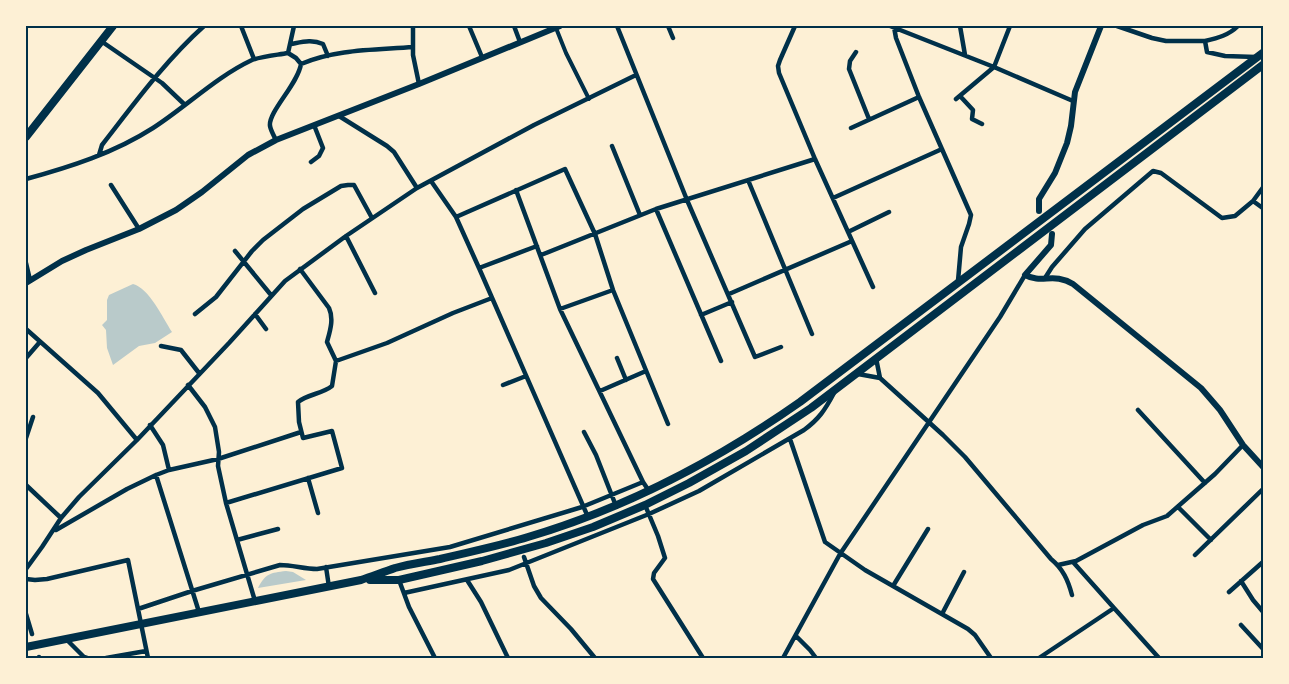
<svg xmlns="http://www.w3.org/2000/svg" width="1289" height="684" font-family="Barlow,sans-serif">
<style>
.green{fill:#b9caca}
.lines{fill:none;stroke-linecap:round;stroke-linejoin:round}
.pedestrian{stroke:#003049;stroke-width:4}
.minor{stroke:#003049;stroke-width:4.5}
.tertiary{stroke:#003049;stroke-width:6}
.primary{stroke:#003049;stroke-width:8}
.trunk{stroke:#003049;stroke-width:8}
.neatline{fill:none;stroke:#003049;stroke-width:2}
</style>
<rect width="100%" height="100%" fill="#fdf0d5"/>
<path class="green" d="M 133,284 C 149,288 163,318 172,332 L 155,343 L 139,346 L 113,365 L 107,348 L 106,330 L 102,325 L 107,320 L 107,300 L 109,295 Z
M 286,571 L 293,572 L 306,580 L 258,588 C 266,573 270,573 286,571 Z"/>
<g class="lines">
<path class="pedestrian" d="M 556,28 L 566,53 L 589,99"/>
<path class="minor" d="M 241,26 L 254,59
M 413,26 L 413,55 L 419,84
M 469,26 L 482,57
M 514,26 L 520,42
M 617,26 L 687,200 L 755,357 L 781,347
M 668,26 L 673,38
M 795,26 L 780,60 L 778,66 L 779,73 L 815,159 L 873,287
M 890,26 L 994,67 L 1073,101
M 896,26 L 894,27 L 896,38 L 919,97 L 971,215 L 969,224 L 961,247 L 958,281
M 960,26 L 965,55
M 1117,26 L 1152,38 L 1166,41 L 1205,41 L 1207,52 L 1225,56 L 1256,57
M 101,41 L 162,83 L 184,104
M 1205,41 C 1218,38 1229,35 1238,26
M 291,44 C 302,42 312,39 323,44 L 328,56
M 856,52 L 850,61 L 849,69 L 869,119
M 288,53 L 294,26
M 301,64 C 335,49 376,50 413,47
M 960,96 L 973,110 L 972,119 L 982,124
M 956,99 L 994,67 L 1010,26
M 339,116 L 387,146 L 394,152 L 417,188
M 851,128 L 919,97
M 276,140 C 274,136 271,131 270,126 C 268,112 298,84 301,64 L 296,58 L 288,53
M 612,146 L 640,215
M 99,155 L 102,145 C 134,104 165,61 204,26
M 311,162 L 319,156 L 323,148 L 314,125
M 26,179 C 70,167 114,153 153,128 C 187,106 216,77 252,60 C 263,56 277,55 288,53
M 748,180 L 812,334
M 431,181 L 456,217 L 479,268 L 588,517
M 111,185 L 139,229
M 516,190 L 560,309 L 643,482 L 649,491
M 833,198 L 942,149
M 1253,201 L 1264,186
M 656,209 L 721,361
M 456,217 L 565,169 L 595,234 L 613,290 L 668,424
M 848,232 L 889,212
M 346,236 L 375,293
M 235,251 L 271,295
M 541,255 L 656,209 L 815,159
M 26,263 L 30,280
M 479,268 L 537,246
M 1045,278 L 1052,267 L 1085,229 L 1153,171 L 1161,173 L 1222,218 L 1235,216 L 1253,201 L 1264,209
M 729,294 L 852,241
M 560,309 L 613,290
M 195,314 L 216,297 L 252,251 L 263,240 L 303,209 L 341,186 L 348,185 L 354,185 L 372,218
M 255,314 L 266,329
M 701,315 L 732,302
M 26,329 L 98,393 L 137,440
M 161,346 L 181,350 L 199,373
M 26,358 L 39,343
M 617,358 L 626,380
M 876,358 L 880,378
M 336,361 L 387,343 L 453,313 L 492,298
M 858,374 L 880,378 L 943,435 L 965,457 L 1051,559 C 1063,569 1068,580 1072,595
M 188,385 L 205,407 L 215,427 L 219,452 L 218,466 L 226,503 L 255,601
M 503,385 L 526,376
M 600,391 L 646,371
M 1138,410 L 1205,483
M 150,425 L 163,445 L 169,470
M 584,432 L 596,455 L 616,506
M 26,438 L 33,417
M 790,439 L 825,542 L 865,570 L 968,629 L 975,635 L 991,658
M 156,475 L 199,612
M 308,478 L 318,513
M 26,485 L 61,518
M 226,503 L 342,468 L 332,431 L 303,438 L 299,422 L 298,402 C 308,394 322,394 332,386 L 336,361 L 327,342 C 330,331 334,319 329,308 L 300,269
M 645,505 L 658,536 L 665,558 L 654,573 L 653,579 L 703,658
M 1178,507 L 1211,540
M 56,530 L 127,489 L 156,475 L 169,470 L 218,459 L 301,432
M 237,540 L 278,529
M 1195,555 L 1264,488
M 524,557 L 534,586 L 541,598 L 571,629 L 595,658
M 1073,562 L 1114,608
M 1058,565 L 1076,561 L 1143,525 L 1167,516 L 1215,474 L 1243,445
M 326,567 L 329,587
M 26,569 L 42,547 L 61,518 L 79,497 L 137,440 L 229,343 L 285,281 L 346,236 L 417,188 L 534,125 L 636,75
M 26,579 L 35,580 L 47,579 L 128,560 L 148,658
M 399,580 L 409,607 L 435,658
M 467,580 L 481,602 L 508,658
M 1241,581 L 1253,600 L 1264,613
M 893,586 L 928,529
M 1229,592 L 1264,561
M 404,593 L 509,570 L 649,514 L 699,491 L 804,430 C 819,419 825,410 834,393
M 138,609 L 192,591 L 280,565 C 293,565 304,569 317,569 L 450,547 L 582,507 L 643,482
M 26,614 L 32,634
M 942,614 L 964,572
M 1241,625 L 1264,650
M 796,636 L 810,650 L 816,658
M 66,639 L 84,657 L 87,658
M 39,657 L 39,658
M 106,658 L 146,651
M 783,658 L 840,554 L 1000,317 L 1025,275
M 1039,658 L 1114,608 L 1159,658"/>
<path class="tertiary" d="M 1039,211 L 1039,199 L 1055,173 L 1067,143 L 1071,126 L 1075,92 L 1101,26
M 1052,234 L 1051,245 L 1025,275 C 1042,284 1054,272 1073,284 L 1201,388 L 1220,410 L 1243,445 L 1264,468
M 26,283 L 62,261 L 86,250 L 139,229 L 176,210 L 202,192 L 248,155 L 276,140 L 419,84 L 560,26"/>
<path class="primary" d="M 26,137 L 113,26"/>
<path class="trunk" d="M 370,580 L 399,580 L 482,561 L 546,543 L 593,527 L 645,505 L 689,483 L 746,451 L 811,408 L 1264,64
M 26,647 L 361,580 C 372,576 384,572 395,568 C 410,564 425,562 440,559 C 469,552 499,546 528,537 C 626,508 716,461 800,402 L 1264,52"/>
</g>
<rect width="1289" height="684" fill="none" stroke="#fdf0d5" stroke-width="54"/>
<rect x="27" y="27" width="1235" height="630" class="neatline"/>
</svg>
